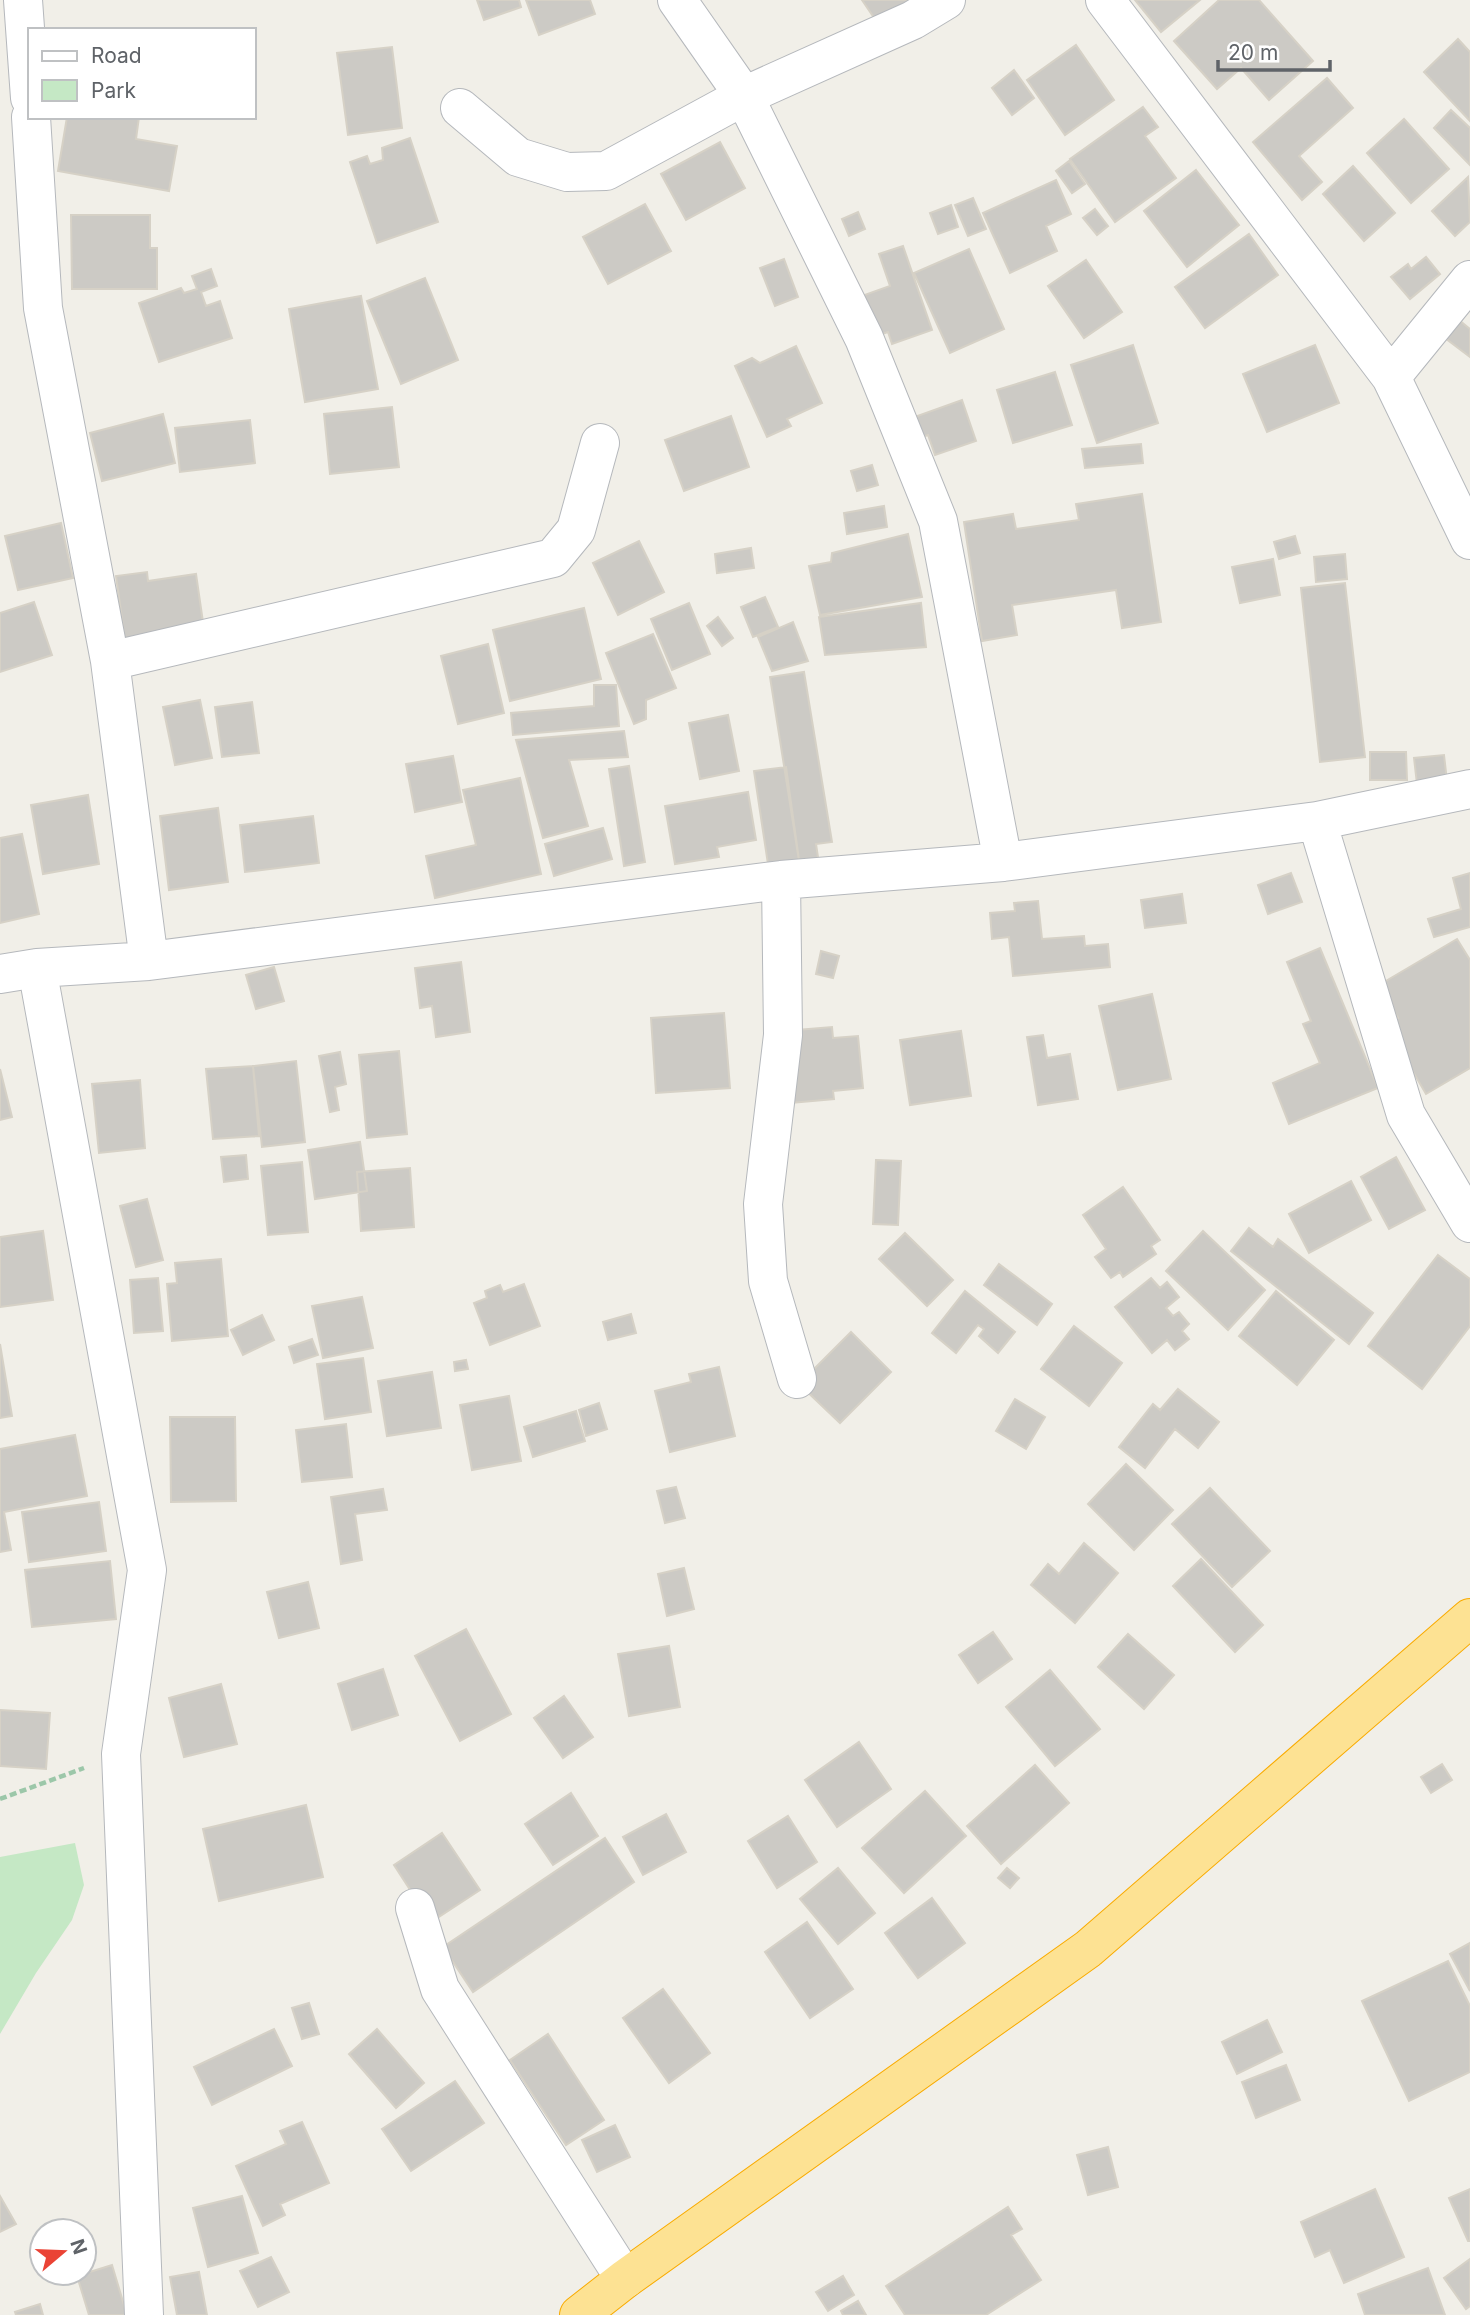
<svg xmlns="http://www.w3.org/2000/svg" width="1470" height="2315" font-family="Inter,sans-serif">
<style>
.green{fill:#c5e8c5}
.building{fill:#cccac5;stroke:#d6d1c6;stroke-width:2}
.lines{fill:none;stroke-linecap:round;stroke-linejoin:round}
.minor-casing{stroke:#b5b8bc;stroke-width:40}
.highway-casing{stroke:#f9ab00;stroke-width:40}
.path{stroke:#9cc7a9;stroke-width:4.5;stroke-dasharray:7 3.5;stroke-linecap:butt}
.minor{stroke:#fff;stroke-width:38}
.highway{stroke:#fde293;stroke-width:38}
</style>
<rect width="100%" height="100%" fill="#f1efe8"/>
<path class="green" d="M 75,1843 L 84,1885 L 72,1920 L 36,1973 L 0,2034 L 0,1857 Z"/>
<path class="building" d="M 477,0 L 519,0 L 521,7 L 484,20 Z
M 526,0 L 590,0 L 595,14 L 539,35 Z
M 862,0 L 922,0 L 881,28 Z
M 1135,0 L 1200,0 L 1161,32 Z
M 1219,0 L 1259,0 L 1313,61 L 1269,100 L 1241,68 L 1217,89 L 1174,41 Z
M 1458,39 L 1470,52 L 1470,121 L 1424,72 Z
M 1076,45 L 1114,100 L 1065,135 L 1027,80 Z
M 392,47 L 402,128 L 348,135 L 337,53 Z
M 1014,70 L 1034,98 L 1012,115 L 992,88 Z
M 1327,78 L 1353,108 L 1299,156 L 1322,182 L 1302,200 L 1253,142 Z
M 1143,107 L 1158,127 L 1145,136 L 1176,178 L 1115,222 L 1070,159 Z
M 1451,110 L 1470,128 L 1470,165 L 1434,128 Z
M 67,117 L 139,117 L 136,139 L 177,146 L 169,191 L 58,171 Z
M 1404,119 L 1449,169 L 1411,203 L 1367,153 Z
M 410,138 L 438,222 L 377,243 L 350,162 L 367,156 L 370,164 L 383,160 L 382,148 Z
M 720,142 L 745,188 L 686,220 L 661,174 Z
M 1069,161 L 1085,184 L 1072,193 L 1056,171 Z
M 1353,166 L 1395,213 L 1364,241 L 1323,194 Z
M 1196,170 L 1239,225 L 1187,267 L 1144,211 Z
M 1468,177 L 1470,222 L 1455,236 L 1432,211 Z
M 1056,180 L 1071,214 L 1046,226 L 1057,251 L 1010,273 L 983,213 Z
M 973,198 L 986,229 L 968,236 L 955,205 Z
M 645,204 L 671,251 L 608,284 L 583,237 Z
M 951,205 L 958,227 L 938,234 L 930,213 Z
M 1095,209 L 1108,226 L 1097,235 L 1083,218 Z
M 858,212 L 865,229 L 849,236 L 842,219 Z
M 71,215 L 150,215 L 150,248 L 157,248 L 157,289 L 72,289 Z
M 1249,234 L 1278,275 L 1205,328 L 1175,287 Z
M 903,246 L 932,330 L 892,344 L 888,332 L 870,338 L 856,298 L 890,286 L 879,254 Z
M 969,249 L 1004,329 L 950,353 L 914,273 Z
M 1426,257 L 1440,274 L 1410,299 L 1391,277 L 1408,264 L 1411,269 Z
M 784,259 L 798,297 L 775,306 L 760,268 Z
M 1086,260 L 1122,312 L 1084,338 L 1048,286 Z
M 211,269 L 217,286 L 201,292 L 206,306 L 220,301 L 232,338 L 159,362 L 139,303 L 181,288 L 184,293 L 197,289 L 192,276 Z
M 425,278 L 458,360 L 401,384 L 367,301 Z
M 361,296 L 378,389 L 305,402 L 289,309 Z
M 1459,320 L 1470,329 L 1470,357 L 1445,338 Z
M 1133,345 L 1158,423 L 1097,443 L 1071,365 Z
M 1315,345 L 1339,403 L 1267,432 L 1243,374 Z
M 796,346 L 822,403 L 787,419 L 791,426 L 767,437 L 735,366 L 752,358 L 760,363 Z
M 1055,372 L 1072,425 L 1013,443 L 997,390 Z
M 962,400 L 976,441 L 935,455 L 928,435 L 913,440 L 906,420 Z
M 392,407 L 399,467 L 330,474 L 324,414 Z
M 163,414 L 175,463 L 102,481 L 90,433 Z
M 731,416 L 749,467 L 684,491 L 665,440 Z
M 250,420 L 255,463 L 180,472 L 175,428 Z
M 1141,444 L 1143,463 L 1085,468 L 1082,449 Z
M 872,465 L 878,485 L 857,491 L 851,471 Z
M 1142,494 L 1161,622 L 1122,628 L 1116,590 L 1012,605 L 1017,635 L 982,641 L 964,522 L 1013,514 L 1016,529 L 1079,520 L 1076,504 Z
M 884,506 L 887,527 L 847,534 L 844,513 Z
M 61,523 L 73,578 L 18,590 L 5,536 Z
M 908,534 L 922,597 L 820,615 L 809,566 L 831,562 L 832,553 Z
M 1295,536 L 1300,553 L 1279,559 L 1274,542 Z
M 639,541 L 664,592 L 618,615 L 593,563 Z
M 751,548 L 754,568 L 717,573 L 715,554 Z
M 1345,554 L 1347,579 L 1316,582 L 1314,557 Z
M 1273,559 L 1280,595 L 1240,603 L 1232,567 Z
M 147,572 L 148,581 L 196,574 L 205,636 L 126,648 L 116,576 Z
M 1345,583 L 1365,757 L 1320,762 L 1301,588 Z
M 765,597 L 778,627 L 753,637 L 741,607 Z
M 34,602 L 52,655 L 0,672 L 0,613 Z
M 689,603 L 710,654 L 672,670 L 651,619 Z
M 921,603 L 926,647 L 825,655 L 819,617 Z
M 584,608 L 601,679 L 510,701 L 493,630 Z
M 718,617 L 733,638 L 722,646 L 707,626 Z
M 793,622 L 808,661 L 772,671 L 758,637 Z
M 653,634 L 676,688 L 646,700 L 646,719 L 634,724 L 606,653 Z
M 488,644 L 504,713 L 458,724 L 441,656 Z
M 804,672 L 832,842 L 816,844 L 819,864 L 800,867 L 770,677 Z
M 594,685 L 616,685 L 619,726 L 513,735 L 511,713 L 594,706 Z
M 200,700 L 212,758 L 175,765 L 163,707 Z
M 252,702 L 259,753 L 222,757 L 215,707 Z
M 728,715 L 739,771 L 700,779 L 689,723 Z
M 624,731 L 628,757 L 569,760 L 588,826 L 543,838 L 516,740 Z
M 1370,752 L 1406,752 L 1407,780 L 1370,780 Z
M 1444,755 L 1447,781 L 1417,784 L 1414,758 Z
M 453,756 L 462,802 L 415,812 L 406,764 Z
M 629,766 L 645,862 L 624,866 L 609,769 Z
M 786,767 L 800,867 L 769,871 L 754,771 Z
M 520,778 L 541,874 L 435,898 L 426,856 L 476,845 L 463,790 Z
M 748,792 L 756,840 L 717,847 L 719,857 L 675,864 L 665,806 Z
M 88,795 L 99,864 L 43,874 L 31,805 Z
M 218,808 L 228,882 L 169,890 L 160,816 Z
M 313,816 L 319,863 L 245,872 L 240,825 Z
M 603,828 L 612,859 L 554,876 L 545,844 Z
M 22,834 L 39,914 L 0,923 L 0,838 Z
M 1291,873 L 1302,902 L 1268,914 L 1258,885 Z
M 1470,873 L 1470,927 L 1434,937 L 1428,919 L 1461,909 L 1453,878 Z
M 1182,894 L 1186,923 L 1145,928 L 1141,900 Z
M 1038,901 L 1042,939 L 1084,936 L 1085,946 L 1108,944 L 1110,967 L 1013,976 L 1009,937 L 992,939 L 990,913 L 1015,911 L 1014,903 Z
M 1457,939 L 1470,960 L 1470,1068 L 1426,1094 L 1385,1024 L 1398,1018 L 1379,985 Z
M 1320,948 L 1378,1088 L 1289,1124 L 1273,1083 L 1320,1063 L 1303,1024 L 1311,1021 L 1287,962 Z
M 821,951 L 839,956 L 833,978 L 816,974 Z
M 461,962 L 470,1032 L 436,1037 L 432,1006 L 420,1008 L 415,968 Z
M 274,967 L 284,1001 L 256,1009 L 246,975 Z
M 1152,994 L 1171,1079 L 1118,1090 L 1099,1006 Z
M 724,1013 L 730,1088 L 656,1093 L 651,1018 Z
M 832,1027 L 833,1038 L 858,1036 L 863,1088 L 833,1091 L 834,1099 L 791,1103 L 785,1031 Z
M 961,1031 L 971,1096 L 910,1105 L 900,1040 Z
M 1043,1035 L 1047,1058 L 1070,1054 L 1078,1099 L 1038,1105 L 1027,1037 Z
M 399,1051 L 407,1134 L 367,1138 L 359,1055 Z
M 340,1052 L 346,1084 L 335,1087 L 339,1110 L 330,1112 L 319,1056 Z
M 296,1061 L 305,1142 L 262,1147 L 253,1066 Z
M 253,1066 L 259,1136 L 213,1139 L 206,1069 Z
M 0,1069 L 12,1117 L 0,1120 Z
M 140,1080 L 145,1148 L 99,1153 L 92,1084 Z
M 360,1142 L 367,1191 L 315,1199 L 308,1150 Z
M 246,1155 L 248,1179 L 224,1182 L 221,1157 Z
M 1396,1157 L 1425,1210 L 1389,1229 L 1361,1177 Z
M 876,1160 L 901,1161 L 898,1225 L 873,1224 Z
M 302,1162 L 308,1232 L 268,1235 L 261,1166 Z
M 410,1168 L 414,1227 L 361,1231 L 357,1172 Z
M 1351,1181 L 1371,1220 L 1309,1253 L 1289,1214 Z
M 1123,1187 L 1160,1240 L 1151,1246 L 1156,1254 L 1123,1277 L 1120,1272 L 1111,1278 L 1095,1257 L 1106,1249 L 1083,1215 Z
M 147,1199 L 163,1260 L 136,1267 L 120,1206 Z
M 1249,1228 L 1273,1247 L 1278,1239 L 1373,1313 L 1349,1344 L 1231,1251 Z
M 43,1231 L 53,1300 L 0,1307 L 0,1237 Z
M 1203,1231 L 1265,1290 L 1228,1330 L 1166,1271 Z
M 905,1233 L 953,1280 L 927,1306 L 879,1259 Z
M 1438,1255 L 1470,1279 L 1470,1326 L 1422,1389 L 1368,1346 Z
M 221,1259 L 228,1336 L 172,1341 L 167,1284 L 177,1283 L 175,1263 Z
M 999,1264 L 1052,1304 L 1037,1325 L 984,1285 Z
M 158,1278 L 163,1331 L 134,1333 L 130,1280 Z
M 1151,1278 L 1160,1288 L 1167,1282 L 1179,1297 L 1166,1308 L 1173,1316 L 1179,1312 L 1189,1324 L 1182,1331 L 1189,1339 L 1175,1350 L 1167,1340 L 1152,1353 L 1115,1307 Z
M 524,1284 L 540,1326 L 490,1345 L 474,1303 L 487,1298 L 485,1291 L 500,1285 L 503,1292 Z
M 965,1291 L 1015,1332 L 998,1353 L 979,1336 L 984,1329 L 978,1325 L 956,1353 L 932,1333 Z
M 1276,1291 L 1334,1340 L 1297,1385 L 1239,1336 Z
M 362,1297 L 373,1348 L 323,1358 L 312,1306 Z
M 631,1314 L 636,1333 L 608,1340 L 603,1322 Z
M 262,1315 L 274,1340 L 243,1355 L 231,1330 Z
M 1074,1326 L 1122,1363 L 1089,1406 L 1041,1369 Z
M 851,1332 L 891,1372 L 840,1423 L 799,1384 Z
M 312,1339 L 318,1355 L 294,1363 L 289,1347 Z
M 0,1344 L 12,1416 L 0,1418 Z
M 363,1358 L 371,1412 L 325,1419 L 317,1364 Z
M 466,1360 L 468,1369 L 455,1371 L 454,1362 Z
M 719,1367 L 735,1436 L 670,1452 L 655,1391 L 691,1382 L 689,1374 Z
M 432,1372 L 441,1428 L 387,1436 L 378,1381 Z
M 1178,1389 L 1219,1422 L 1198,1448 L 1175,1429 L 1145,1468 L 1119,1447 L 1153,1404 L 1160,1410 Z
M 509,1396 L 521,1461 L 472,1470 L 460,1405 Z
M 1015,1399 L 1045,1417 L 1026,1449 L 996,1431 Z
M 599,1403 L 607,1429 L 586,1436 L 579,1410 Z
M 576,1411 L 585,1441 L 533,1457 L 524,1427 Z
M 170,1417 L 235,1417 L 236,1501 L 171,1502 Z
M 346,1424 L 352,1477 L 302,1482 L 296,1430 Z
M 75,1435 L 87,1496 L 4,1512 L 11,1550 L 0,1552 L 0,1449 Z
M 1126,1464 L 1173,1510 L 1134,1550 L 1088,1504 Z
M 676,1487 L 685,1518 L 665,1523 L 657,1491 Z
M 1210,1488 L 1270,1551 L 1232,1587 L 1172,1524 Z
M 383,1489 L 387,1510 L 355,1514 L 362,1560 L 341,1564 L 331,1497 Z
M 99,1502 L 106,1551 L 29,1562 L 22,1512 Z
M 1084,1543 L 1118,1573 L 1075,1623 L 1031,1585 L 1048,1564 L 1059,1574 Z
M 1201,1559 L 1263,1625 L 1235,1652 L 1173,1586 Z
M 110,1561 L 116,1619 L 32,1627 L 25,1570 Z
M 684,1568 L 694,1609 L 667,1616 L 658,1574 Z
M 308,1582 L 319,1628 L 279,1638 L 267,1592 Z
M 466,1629 L 511,1714 L 460,1741 L 415,1656 Z
M 993,1632 L 1012,1659 L 978,1683 L 959,1655 Z
M 1128,1634 L 1174,1675 L 1144,1709 L 1098,1667 Z
M 669,1646 L 680,1707 L 629,1716 L 618,1654 Z
M 383,1669 L 398,1715 L 352,1730 L 338,1684 Z
M 1050,1670 L 1100,1729 L 1055,1766 L 1006,1707 Z
M 221,1684 L 237,1744 L 184,1757 L 169,1698 Z
M 564,1696 L 593,1737 L 563,1758 L 534,1718 Z
M 0,1710 L 50,1713 L 46,1769 L 0,1766 Z
M 859,1742 L 891,1789 L 837,1827 L 805,1780 Z
M 1442,1764 L 1452,1780 L 1431,1793 L 1421,1777 Z
M 1035,1765 L 1069,1803 L 1001,1864 L 967,1826 Z
M 925,1791 L 966,1836 L 904,1893 L 862,1848 Z
M 571,1793 L 598,1836 L 553,1865 L 525,1824 Z
M 306,1805 L 323,1877 L 219,1901 L 203,1829 Z
M 666,1814 L 686,1852 L 643,1875 L 623,1837 Z
M 788,1816 L 817,1862 L 777,1888 L 748,1841 Z
M 442,1833 L 480,1890 L 431,1922 L 394,1865 Z
M 605,1838 L 634,1882 L 473,1992 L 443,1947 Z
M 838,1868 L 875,1913 L 838,1944 L 800,1899 Z
M 1007,1868 L 1019,1878 L 1010,1888 L 998,1878 Z
M 932,1898 L 965,1943 L 918,1978 L 885,1933 Z
M 807,1922 L 853,1989 L 810,2018 L 765,1952 Z
M 1470,1943 L 1470,1991 L 1450,1954 Z
M 1448,1961 L 1470,2006 L 1470,2072 L 1409,2101 L 1362,2001 Z
M 663,1989 L 710,2053 L 669,2083 L 623,2018 Z
M 309,2003 L 319,2034 L 302,2039 L 292,2008 Z
M 1267,2020 L 1282,2052 L 1237,2074 L 1222,2042 Z
M 274,2029 L 292,2066 L 212,2105 L 194,2067 Z
M 377,2029 L 424,2083 L 396,2108 L 349,2054 Z
M 548,2034 L 604,2120 L 566,2145 L 510,2060 Z
M 1286,2065 L 1300,2100 L 1256,2118 L 1242,2082 Z
M 455,2081 L 484,2123 L 411,2171 L 382,2129 Z
M 302,2122 L 329,2183 L 280,2204 L 285,2215 L 263,2226 L 236,2166 L 286,2144 L 280,2131 Z
M 615,2125 L 630,2157 L 597,2172 L 582,2140 Z
M 1108,2147 L 1118,2187 L 1088,2195 L 1077,2155 Z
M 1375,2189 L 1404,2257 L 1344,2283 L 1330,2250 L 1315,2257 L 1301,2222 Z
M 1470,2189 L 1470,2241 L 1468,2241 L 1449,2198 Z
M 0,2196 L 16,2224 L 0,2232 Z
M 242,2196 L 258,2253 L 208,2267 L 193,2208 Z
M 1008,2207 L 1022,2229 L 1011,2235 L 1041,2280 L 986,2315 L 905,2315 L 886,2286 Z
M 271,2257 L 289,2292 L 258,2307 L 240,2271 Z
M 1470,2259 L 1470,2306 L 1466,2309 L 1444,2278 Z
M 112,2265 L 127,2315 L 89,2315 L 77,2276 Z
M 1428,2268 L 1445,2315 L 1365,2315 L 1358,2294 Z
M 199,2272 L 207,2315 L 177,2315 L 170,2277 Z
M 843,2276 L 854,2295 L 828,2311 L 816,2292 Z
M 858,2301 L 866,2315 L 843,2315 L 841,2311 Z
M 40,2304 L 43,2315 L 16,2315 L 15,2312 Z"/>
<g class="lines">
<defs>
<path id="minor" d="M 23,0 L 30,98
M 946,0 L 913,20 L 744,96 L 864,338 L 938,521 L 1003,862
M 1105,0 L 1391,377 L 1470,540
M 460,108 L 518,157 L 567,172 L 606,171 L 744,96 L 677,0
M 31,117 L 43,308 L 110,661 L 149,961
M 1391,377 L 1470,280
M 110,661 L 553,558 L 576,530 L 600,443
M 1317,821 L 1406,1115 L 1470,1223
M 781,880 L 783,1035 L 763,1204 L 768,1281 L 797,1379
M 37,968 L 147,1570 L 121,1754 L 144,2315
M 0,974 L 37,968 L 149,961 L 781,880 L 1003,862 L 1317,821 L 1470,789
M 415,1908 L 440,1989 L 625,2279"/>
<path id="highway" d="M 579,2315 L 625,2279 L 1088,1949 L 1470,1618"/>
</defs>
<use href="#minor" class="minor-casing"/>
<use href="#highway" class="highway-casing"/>
<path class="path" d="M 0,1799 L 84,1768"/>
<use href="#minor" class="minor"/>
<use href="#highway" class="highway"/>
</g>
<rect x="28" y="28" width="228" height="91" fill="#ffffff" stroke="#bfc1c3" stroke-width="2"/>
<rect x="42" y="51" width="35" height="10" fill="#ffffff" stroke="#bfc1c3" stroke-width="2"/>
<text x="91" y="63" font-size="21" fill="#5f6368">Road</text>
<rect x="42" y="80" width="35" height="21" fill="#c5e8c5" stroke="#bfc1c3" stroke-width="2"/>
<text x="91" y="98" font-size="21" fill="#5f6368">Park</text>
<g transform="translate(63 2252) rotate(71)"><circle r="33" fill="#ffffff" stroke="#bfc1c3" stroke-width="2"/>
<path d="M0-5L12 26L0 18L-12 26Z" fill="#ea4335"/>
<text y="-10" font-size="19" font-weight="bold" text-anchor="middle" fill="#5f6368">N</text>
</g>
<path d="M1218 60v10h112v-10" fill="none" stroke="#5f6368" stroke-width="3.5"/>
<text x="1228" y="60" font-size="21" fill="#5f6368" stroke="#ffffff" stroke-width="5" paint-order="stroke">20 m</text>
</svg>
